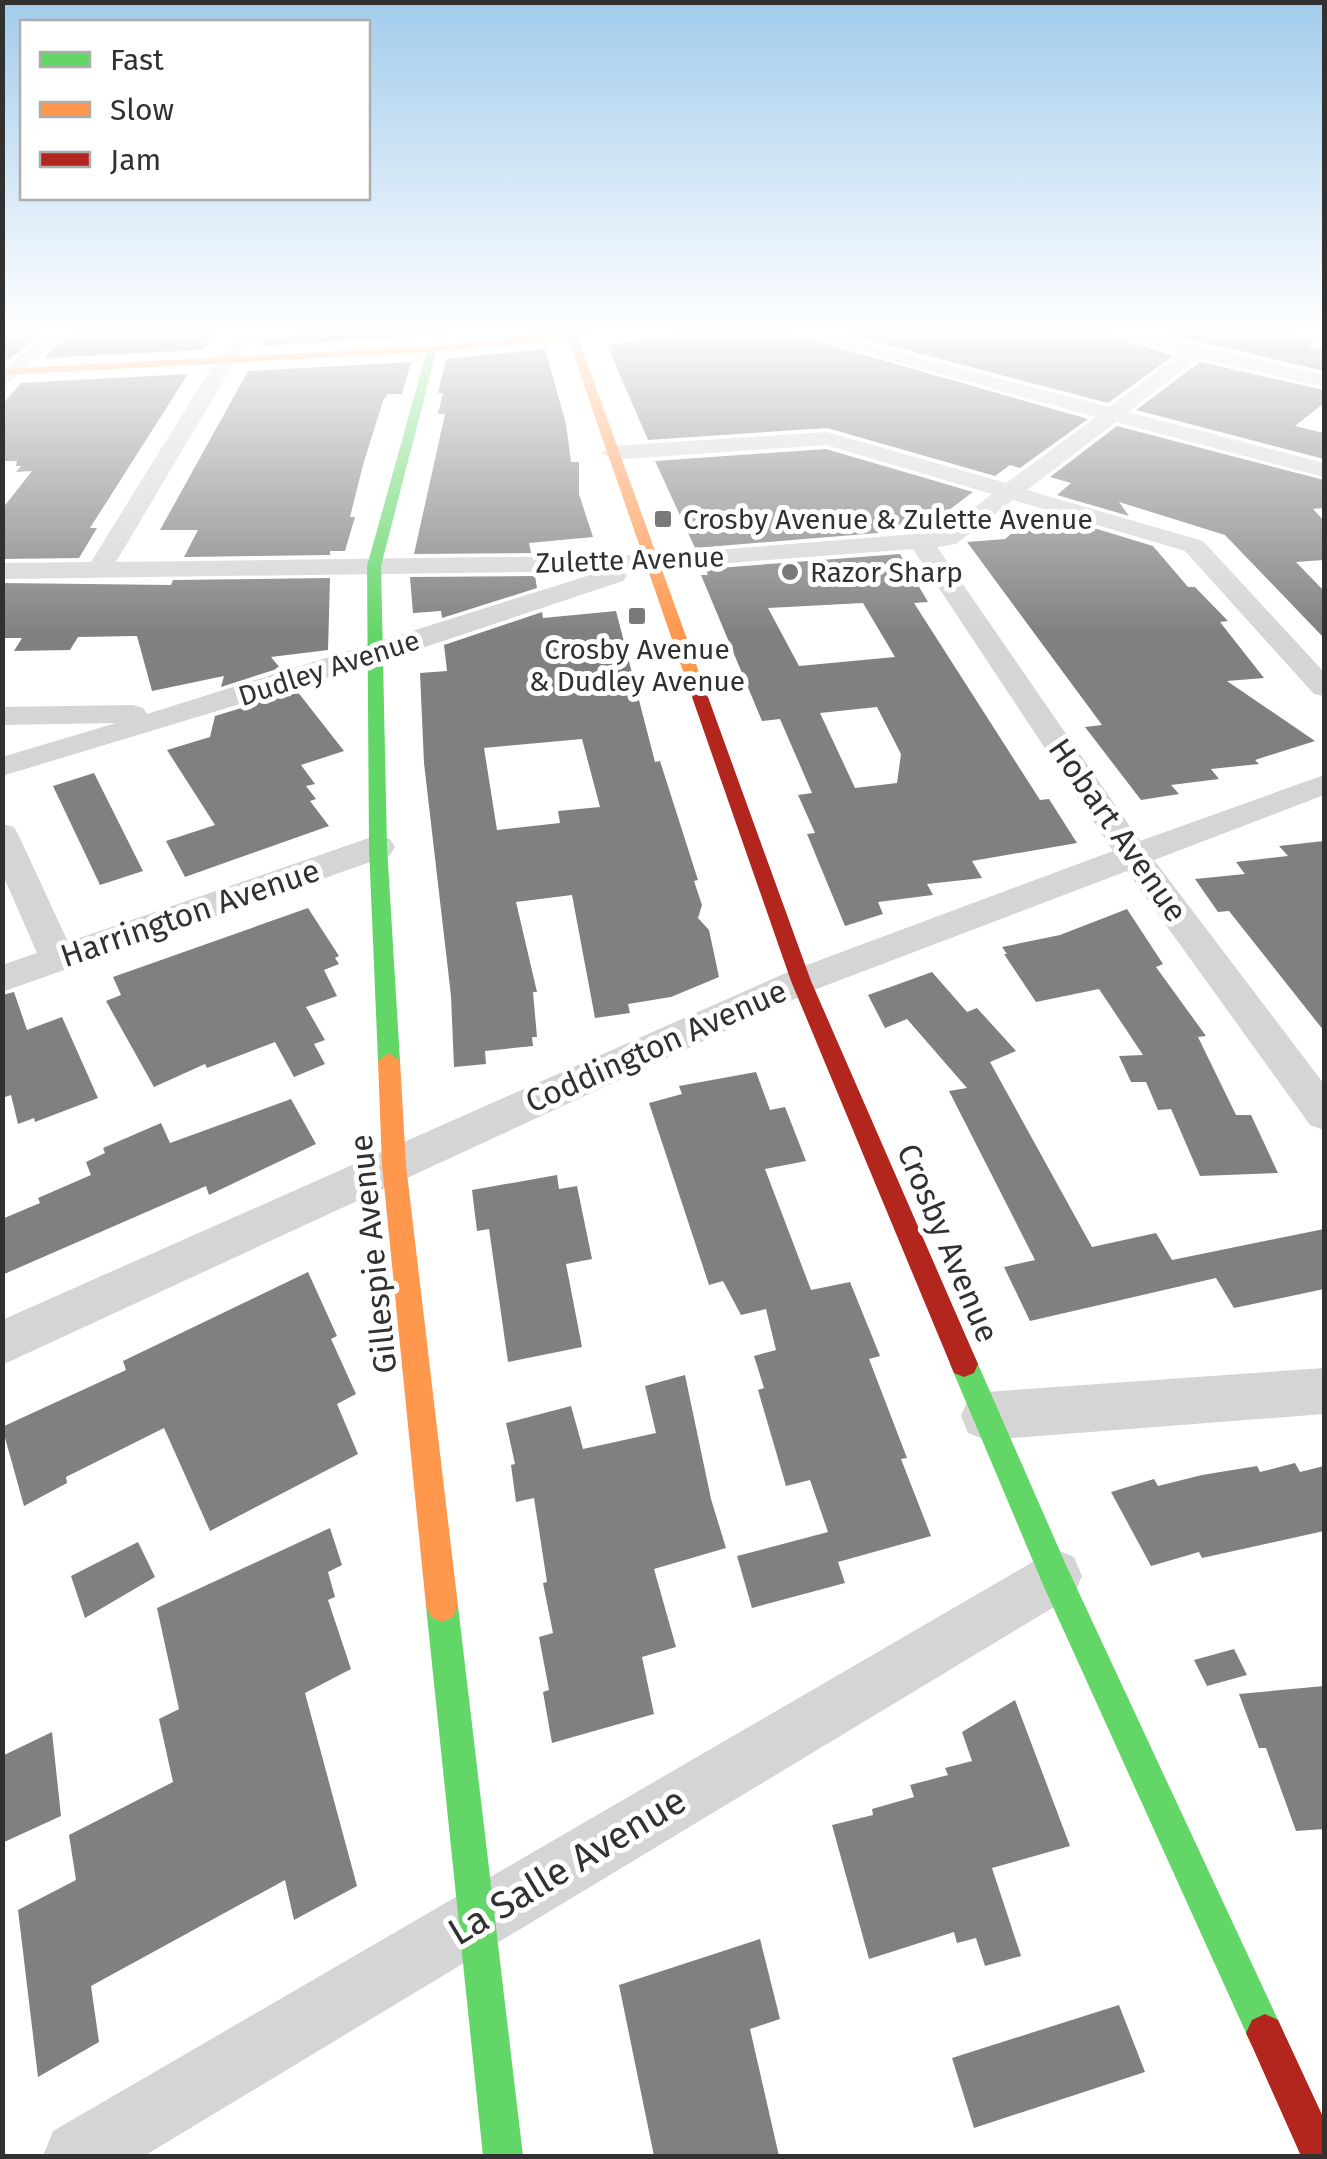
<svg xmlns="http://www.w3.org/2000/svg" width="1327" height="2159" font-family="'Fira Sans',sans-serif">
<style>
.building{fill:#808080;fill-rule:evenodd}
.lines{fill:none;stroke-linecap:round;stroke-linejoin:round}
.street{fill:#d5d5d5;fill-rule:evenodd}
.fast{fill:#63d668;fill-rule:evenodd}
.slow{fill:#ff974d;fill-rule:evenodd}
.jam{fill:#b3261e;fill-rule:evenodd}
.poi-dot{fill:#797979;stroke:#fff;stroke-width:4}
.labels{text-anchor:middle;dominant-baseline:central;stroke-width:10;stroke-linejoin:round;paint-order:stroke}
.far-poi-label{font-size:28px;fill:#313131;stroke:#fff;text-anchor:start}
.far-street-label{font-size:28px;fill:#313131;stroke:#fff}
.street-label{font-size:32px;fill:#313131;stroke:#fff}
.near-street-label{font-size:38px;fill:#313131;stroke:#fff}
</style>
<rect width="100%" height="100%" fill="#fff"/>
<path class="building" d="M 2,332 L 42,332 L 10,359 L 2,359 Z
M 73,332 L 214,332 L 203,350 L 44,358 Z
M 337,332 L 480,332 L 261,346 L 267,337 Z
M 697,332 L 784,332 L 1088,419 L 1020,468 L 1010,465 L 995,476 L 827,428 L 648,440 L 607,345 Z
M 837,332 L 1100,332 L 1173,356 L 1108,403 Z
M 1157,332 L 1284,332 L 1316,339 L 1308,346 L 1324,350 L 1324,371 Z
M 545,349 L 566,424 L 571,462 L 579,462 L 579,494 L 593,537 L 529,543 L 531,553 L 414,554 L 445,414 L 438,414 L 443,393 L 438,393 L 446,359 Z
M 411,362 L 402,394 L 388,394 L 383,401 L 363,465 L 350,517 L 355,517 L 345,551 L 330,551 L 330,555 L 184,557 L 198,530 L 160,530 L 248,371 Z
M 1200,362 L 1324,390 L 1324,403 L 1295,426 L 1324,433 L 1324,459 L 1136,410 Z
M 188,374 L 90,528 L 97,528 L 79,558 L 2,559 L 2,509 L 32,471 L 16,472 L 21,466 L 16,466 L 17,461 L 2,461 L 2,405 L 21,383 Z
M 1117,426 L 1324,480 L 1324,508 L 1313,509 L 1324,521 L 1324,560 L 1296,562 L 1324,591 L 1324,638 L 1225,535 L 1119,502 L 1129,516 L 1057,495 L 1071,483 L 1050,477 Z
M 826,449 L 973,492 L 933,522 L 887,526 L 890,532 L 695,548 L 655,461 Z
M 1038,511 L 1153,546 L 1188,587 L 1195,587 L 1228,621 L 1220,622 L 1264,678 L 1227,681 L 1315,741 L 1255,760 L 1259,764 L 1211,769 L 1219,779 L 1171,785 L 1179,794 L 1141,800 L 1085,727 L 1102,725 L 967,542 L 1005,539 Z
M 900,554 L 928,602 L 914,603 L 1040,800 L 1049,799 L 1077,843 L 972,861 L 982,878 L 927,884 L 933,895 L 878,902 L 883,914 L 845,926 L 807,834 L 815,833 L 798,795 L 812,793 L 780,719 L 762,721 L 701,575 L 708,575 L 705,569 ZM 863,603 L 895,657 L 799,666 L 768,608 ZM 877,707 L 901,754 L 897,783 L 855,788 L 820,713 Z
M 535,576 L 537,588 L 442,618 L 441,611 L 413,613 L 410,577 Z
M 330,578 L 328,650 L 271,657 L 280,668 L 221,687 L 224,676 L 152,691 L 137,636 L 78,637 L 70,650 L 14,651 L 22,638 L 2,638 L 2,583 L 171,585 L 173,580 Z
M 616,611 L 655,762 L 660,761 L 698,880 L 694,881 L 702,905 L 698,918 L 709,930 L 719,977 L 671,997 L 628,1004 L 630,1013 L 595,1018 L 572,895 L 516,902 L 537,992 L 533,992 L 537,1037 L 532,1037 L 533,1046 L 485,1051 L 486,1064 L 454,1067 L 451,996 L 424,763 L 420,673 L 447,671 L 444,645 L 542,612 L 543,618 ZM 582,739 L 600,807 L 558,811 L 560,823 L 497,830 L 484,748 Z
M 297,691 L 344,751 L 301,765 L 315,784 L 306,786 L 316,799 L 310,801 L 329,826 L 185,877 L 166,841 L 215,825 L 167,750 L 210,737 L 215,716 Z
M 94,773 L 143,871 L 100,885 L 53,786 Z
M 1324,841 L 1324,1031 L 1229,911 L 1218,912 L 1195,879 L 1245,874 L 1236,862 L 1288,856 L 1279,846 Z
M 308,908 L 339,956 L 335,958 L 339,964 L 324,970 L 337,996 L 306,1007 L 325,1040 L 314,1044 L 325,1064 L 294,1077 L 275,1042 L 207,1068 L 205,1064 L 154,1087 L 106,1001 L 121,995 L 113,977 Z
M 1127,909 L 1163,964 L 1156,967 L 1206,1036 L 1198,1037 L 1236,1115 L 1251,1115 L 1278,1173 L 1200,1176 L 1171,1109 L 1158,1110 L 1146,1082 L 1131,1082 L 1119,1056 L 1143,1055 L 1099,989 L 1036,1002 L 1004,954 L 1007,954 L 1002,947 L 1060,935 Z
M 932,972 L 967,1012 L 977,1008 L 1016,1051 L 990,1062 L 1092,1247 L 1156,1233 L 1172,1260 L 1324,1229 L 1324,1289 L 1234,1308 L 1216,1278 L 1030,1321 L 1004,1267 L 1035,1260 L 949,1091 L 967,1088 L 907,1019 L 885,1028 L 868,995 Z
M 14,992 L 27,1030 L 62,1017 L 98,1098 L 35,1122 L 34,1118 L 18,1124 L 11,1095 L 2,1098 L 2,995 Z
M 756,1072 L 770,1110 L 785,1107 L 806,1161 L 765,1169 L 811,1290 L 850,1282 L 880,1356 L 869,1359 L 907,1458 L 901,1459 L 931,1536 L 838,1562 L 845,1583 L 752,1608 L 737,1556 L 828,1532 L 810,1480 L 786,1486 L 758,1390 L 764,1388 L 754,1356 L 776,1350 L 766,1309 L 741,1315 L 723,1281 L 709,1285 L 649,1103 L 682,1094 L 679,1086 Z
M 291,1099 L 316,1144 L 209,1195 L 206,1186 L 2,1275 L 2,1219 L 40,1203 L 38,1198 L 91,1175 L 86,1162 L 105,1153 L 103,1148 L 161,1123 L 170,1143 Z
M 557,1175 L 559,1189 L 577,1186 L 592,1259 L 566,1264 L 582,1347 L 508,1362 L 489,1229 L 477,1231 L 472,1190 Z
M 308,1272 L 337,1336 L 331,1339 L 356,1394 L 337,1404 L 358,1454 L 210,1531 L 164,1428 L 66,1477 L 67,1483 L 24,1506 L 2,1427 L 126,1370 L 123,1361 Z
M 685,1375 L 711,1499 L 726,1548 L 654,1569 L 676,1647 L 642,1657 L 654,1714 L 552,1743 L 543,1692 L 549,1690 L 539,1637 L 553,1633 L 543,1583 L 547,1582 L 534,1498 L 516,1502 L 511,1465 L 515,1464 L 506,1423 L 571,1406 L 583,1449 L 656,1433 L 645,1386 Z
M 1295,1463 L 1300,1472 L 1324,1466 L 1324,1531 L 1202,1558 L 1199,1552 L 1151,1566 L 1111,1492 L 1154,1479 L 1158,1486 L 1202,1475 L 1257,1466 L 1260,1472 Z
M 330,1528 L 342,1565 L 328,1572 L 335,1597 L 328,1600 L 351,1669 L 305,1693 L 357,1886 L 294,1920 L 285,1880 L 91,1986 L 99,2042 L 38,2077 L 18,1910 L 76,1880 L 69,1835 L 173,1782 L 159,1719 L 179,1709 L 157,1608 Z
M 138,1542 L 155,1577 L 85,1618 L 71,1576 Z
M 1234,1649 L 1247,1675 L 1207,1686 L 1194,1660 Z
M 1324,1686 L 1324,1829 L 1296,1831 L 1266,1748 L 1259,1748 L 1239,1694 Z
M 1015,1700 L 1070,1846 L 992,1868 L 1021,1956 L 985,1966 L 976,1938 L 957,1943 L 954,1932 L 869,1959 L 832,1825 L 873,1815 L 872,1809 L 914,1797 L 910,1785 L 948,1775 L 945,1768 L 972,1761 L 962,1732 Z
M 52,1732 L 61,1816 L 2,1843 L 2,1756 Z
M 760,1939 L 780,2019 L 750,2029 L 779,2156 L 654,2156 L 619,1985 Z
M 1119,2005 L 1145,2072 L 974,2128 L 952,2058 Z"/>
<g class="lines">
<path class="street" d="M 48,332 L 69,332 L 2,388 L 2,371 Z
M 242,332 L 262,332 L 234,363 L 116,562 L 654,555 L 941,532 L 992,494 L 826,445 L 613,460 L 602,453 L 613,446 L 827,432 L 1006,483 L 1096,417 L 788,332 L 820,332 L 1109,407 L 1181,354 L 1103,332 L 1138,332 L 1324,375 L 1324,387 L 1199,358 L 1128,412 L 1324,463 L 1324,477 L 1116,422 L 1027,490 L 1203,541 L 1324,672 L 1324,696 L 1314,694 L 1185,551 L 1013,500 L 956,544 L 937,547 L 1140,841 L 1324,775 L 1324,795 L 1154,860 L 1324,1084 L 1324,1130 L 1310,1125 L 1127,871 L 814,990 L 2,1365 L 2,1320 L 788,972 L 1113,851 L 913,549 L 623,571 L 627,576 L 623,581 L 383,661 L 2,776 L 2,757 L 116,723 L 2,725 L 2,707 L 133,705 L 143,708 L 147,714 L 603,571 L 2,579 L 2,563 L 91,562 L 216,360 Z
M 2,824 L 14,827 L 18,834 L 68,942 L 366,839 L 378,836 L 390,839 L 395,847 L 390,855 L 2,992 L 2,965 L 37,953 L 2,873 Z
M 1324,1368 L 1324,1414 L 986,1440 L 968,1433 L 961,1416 L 968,1399 L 986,1392 Z
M 1055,1549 L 1074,1557 L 1082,1576 L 1074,1595 L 144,2156 L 43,2156 L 53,2131 Z"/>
<path class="fast" d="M 428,347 L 437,349 L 381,566 L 387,847 L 400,1061 L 389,1069 L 378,1061 L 369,847 L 367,566 Z
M 964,1351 L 974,1355 L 1066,1565 L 1278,2020 L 1284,2033 L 1278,2046 L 1265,2052 L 1252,2046 L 1044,1587 L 950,1364 L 954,1355 Z
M 442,1590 L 453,1595 L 458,1606 L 523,2156 L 483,2156 L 426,1606 L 431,1595 Z"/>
<path class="slow" d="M 566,332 L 613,332 L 578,338 L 708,697 L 706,700 L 692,697 L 568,339 L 432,352 L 2,375 L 2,369 L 432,346 Z
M 389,1053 L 400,1061 L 406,1165 L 458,1606 L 453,1617 L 442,1622 L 431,1617 L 426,1606 L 382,1165 L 378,1061 Z"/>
<path class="jam" d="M 700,692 L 708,697 L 811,981 L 978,1364 L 974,1373 L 964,1377 L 954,1373 L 791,981 L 692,697 Z
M 1265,2014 L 1278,2020 L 1324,2119 L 1324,2156 L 1301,2156 L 1252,2046 L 1246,2033 L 1252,2020 Z"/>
</g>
<linearGradient id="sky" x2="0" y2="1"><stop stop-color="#a2ccec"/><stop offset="0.52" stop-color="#fff"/><stop offset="1" stop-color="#fff" stop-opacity="0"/></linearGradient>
<rect width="1327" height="635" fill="url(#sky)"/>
<g class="poi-dot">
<rect x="653" y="509" width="20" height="20" rx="5"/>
<circle cx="790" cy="572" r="10"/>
<rect x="627" y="606" width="20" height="20" rx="5"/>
</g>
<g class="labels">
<g class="far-poi-label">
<text x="683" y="519">Crosby Avenue &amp; Zulette Avenue</text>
<text x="810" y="572">Razor Sharp</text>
<text x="637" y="649" text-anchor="middle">Crosby Avenue<tspan x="637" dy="32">&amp; Dudley Avenue</tspan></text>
</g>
<g class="far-street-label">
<text transform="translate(630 560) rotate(-2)">Zulette Avenue</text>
<text transform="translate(329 668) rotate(-18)">Dudley Avenue</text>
</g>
<g class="street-label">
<text transform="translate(1118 830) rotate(55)">Hobart Avenue</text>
<text transform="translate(190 913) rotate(-19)">Harrington Avenue</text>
<text transform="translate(656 1046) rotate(-24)">Coddington Avenue</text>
<text transform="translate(948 1243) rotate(67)">Crosby Avenue</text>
<text transform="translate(373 1254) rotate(-96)">Gillespie Avenue</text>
</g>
<g class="near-street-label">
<text transform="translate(567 1866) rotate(-31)">La Salle Avenue</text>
</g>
</g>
<rect width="1327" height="2159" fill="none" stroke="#313131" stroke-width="10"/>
<rect x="20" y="20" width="350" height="180" fill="#ffffff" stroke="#adadad" stroke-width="2.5"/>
<rect x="40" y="52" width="50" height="15" fill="#63d668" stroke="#adadad" stroke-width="2.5"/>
<text x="110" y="70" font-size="30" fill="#313131">Fast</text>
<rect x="40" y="102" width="50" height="15" fill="#ff974d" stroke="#adadad" stroke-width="2.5"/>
<text x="110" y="120" font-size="30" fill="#313131">Slow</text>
<rect x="40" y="152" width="50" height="15" fill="#b3261e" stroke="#adadad" stroke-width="2.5"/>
<text x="110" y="170" font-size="30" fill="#313131">Jam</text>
</svg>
